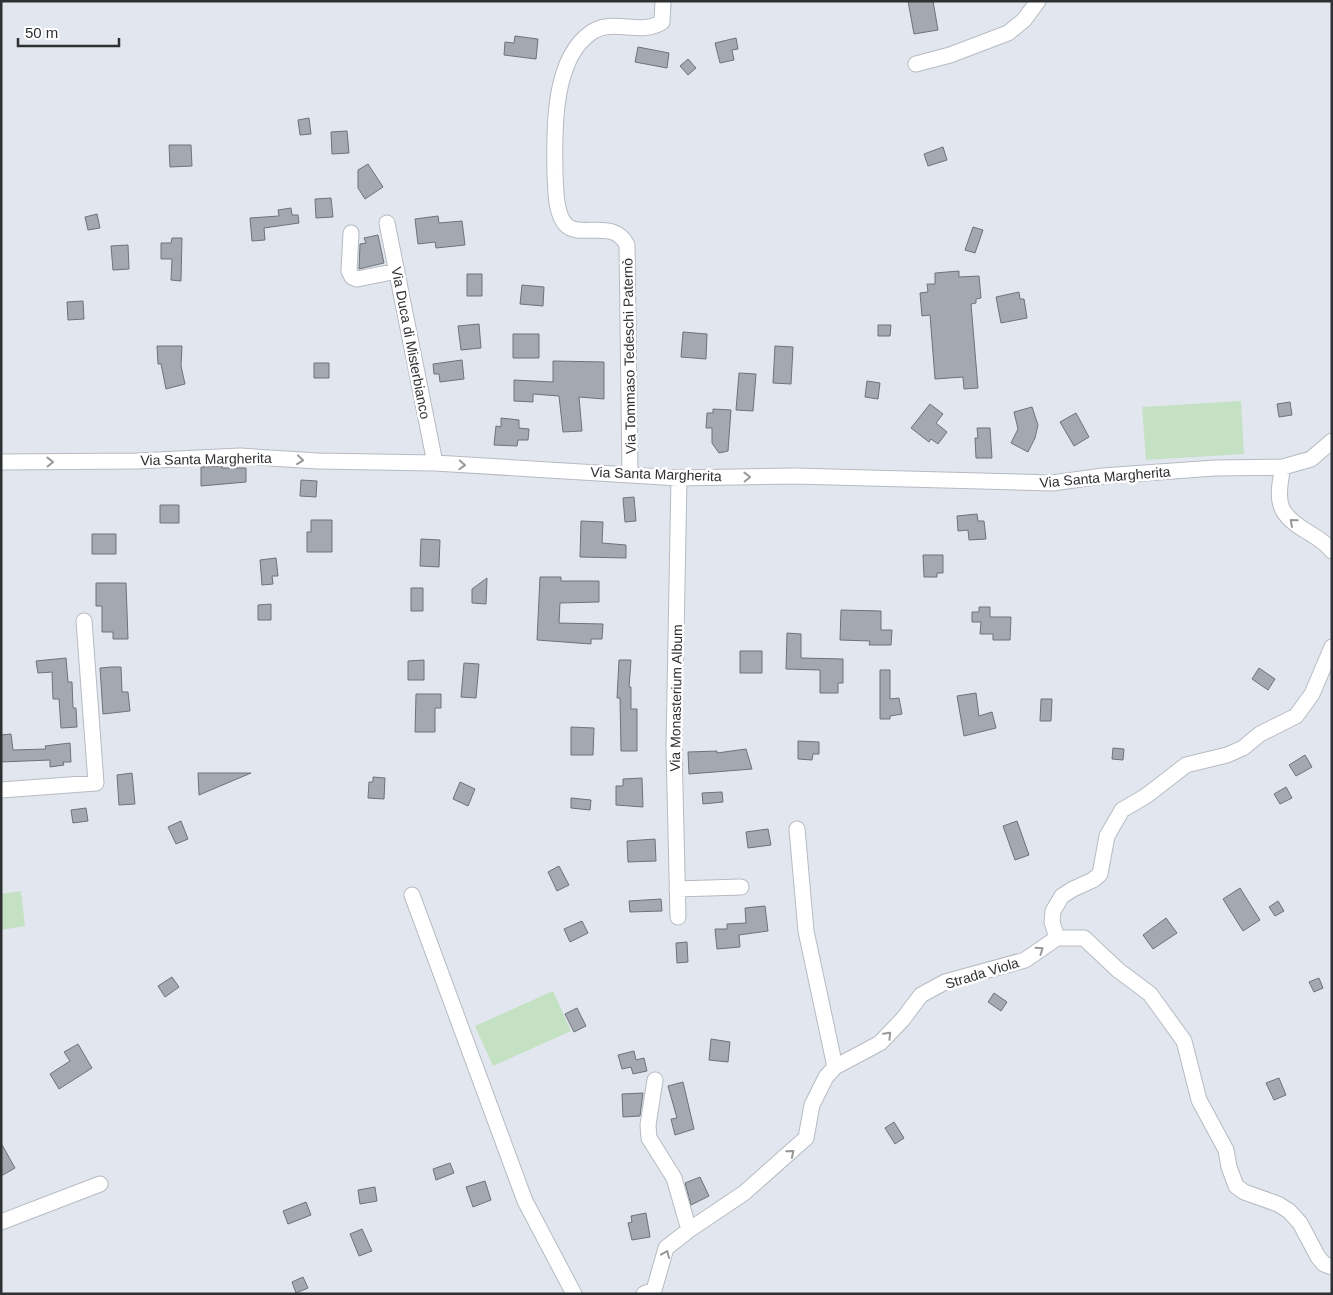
<svg xmlns="http://www.w3.org/2000/svg" width="1333" height="1295" font-family="Helvetica,sans-serif">
<style>
.green{fill:#c4e1c3}
.building{fill:#a4a9b1;stroke:#6e737a}
.lines{fill:none;stroke-linecap:round;stroke-linejoin:round}
.minor-casing{stroke:#b6bbc3;stroke-width:17}
.minor{stroke:#fff;stroke-width:15}
.oneway{stroke:#969899}
.labels{text-anchor:middle;dominant-baseline:central;stroke-width:5;stroke-linejoin:round;paint-order:stroke}
.street-label{font-size:14px;fill:#2e3033;stroke:#fff}
</style>
<rect width="100%" height="100%" fill="#e2e7ef"/>
<path class="green" d="M 1241,401 L 1244,454 L 1146,460 L 1142,407 Z
M 21,891 L 25,926 L 1,930 L 1,894 Z
M 553,991 L 571,1031 L 493,1066 L 475,1026 Z"/>
<path class="building" d="M 908,1 L 933,1 L 938,30 L 914,34 Z
M 515,36 L 538,39 L 536,59 L 504,55 L 505,42 L 514,43 Z
M 736,38 L 738,49 L 732,50 L 734,60 L 720,63 L 715,43 Z
M 638,47 L 669,53 L 667,68 L 635,62 Z
M 688,59 L 696,68 L 688,75 L 680,66 Z
M 309,118 L 311,134 L 300,135 L 298,120 Z
M 347,131 L 349,153 L 332,154 L 331,132 Z
M 169,145 L 191,145 L 192,166 L 170,167 Z
M 943,147 L 947,160 L 928,166 L 924,154 Z
M 368,164 L 383,187 L 365,199 L 358,188 L 358,170 Z
M 331,198 L 333,217 L 316,218 L 315,199 Z
M 291,208 L 292,215 L 298,215 L 299,223 L 264,228 L 265,240 L 252,241 L 250,218 L 279,216 L 278,210 Z
M 97,214 L 100,228 L 88,230 L 85,217 Z
M 438,216 L 439,223 L 462,221 L 465,245 L 436,248 L 435,242 L 418,244 L 415,219 Z
M 973,227 L 983,230 L 975,253 L 965,250 Z
M 378,235 L 384,263 L 359,269 L 360,244 L 366,243 L 364,238 Z
M 172,238 L 182,238 L 181,281 L 171,280 L 172,259 L 161,259 L 161,243 L 171,243 Z
M 128,245 L 129,269 L 113,270 L 111,246 Z
M 959,271 L 959,277 L 979,276 L 981,298 L 976,299 L 976,303 L 971,304 L 978,388 L 964,389 L 963,377 L 935,379 L 930,315 L 922,316 L 920,293 L 928,292 L 927,284 L 935,284 L 935,273 Z
M 467,274 L 482,274 L 482,296 L 467,296 Z
M 522,285 L 544,287 L 543,306 L 520,304 Z
M 1019,292 L 1020,299 L 1024,299 L 1027,318 L 1001,323 L 996,297 Z
M 83,301 L 84,319 L 68,320 L 67,302 Z
M 479,324 L 481,348 L 461,350 L 458,326 Z
M 878,325 L 891,325 L 890,336 L 878,336 Z
M 683,332 L 707,334 L 706,359 L 681,357 Z
M 513,334 L 539,334 L 539,358 L 513,358 Z
M 157,346 L 182,346 L 181,366 L 185,384 L 166,389 L 161,364 L 158,364 Z
M 775,346 L 793,347 L 791,384 L 773,383 Z
M 462,360 L 464,379 L 440,382 L 439,374 L 434,374 L 433,364 Z
M 553,361 L 604,362 L 604,399 L 579,397 L 582,431 L 563,432 L 559,396 L 533,394 L 533,402 L 514,401 L 514,380 L 553,382 Z
M 314,363 L 329,363 L 329,378 L 314,378 Z
M 739,373 L 756,374 L 753,411 L 736,410 Z
M 867,381 L 880,383 L 878,399 L 865,397 Z
M 1290,402 L 1292,415 L 1279,417 L 1277,404 Z
M 930,404 L 943,414 L 936,423 L 947,432 L 938,444 L 931,439 L 929,442 L 911,428 Z
M 1032,407 L 1038,425 L 1035,438 L 1028,452 L 1011,443 L 1018,429 L 1014,412 Z
M 713,409 L 731,410 L 728,451 L 719,453 L 712,443 L 712,428 L 706,428 L 707,413 L 713,413 Z
M 1076,413 L 1089,437 L 1074,446 L 1060,422 Z
M 501,418 L 519,420 L 519,428 L 529,429 L 528,440 L 518,440 L 517,446 L 494,445 L 496,426 L 501,427 Z
M 977,428 L 990,428 L 992,458 L 976,458 L 975,438 L 978,438 Z
M 222,466 L 222,468 L 246,468 L 246,482 L 201,486 L 201,467 Z
M 301,480 L 317,481 L 316,497 L 300,496 Z
M 634,497 L 636,521 L 625,522 L 623,498 Z
M 160,505 L 179,505 L 179,523 L 160,523 Z
M 977,514 L 978,521 L 984,521 L 986,539 L 969,540 L 968,530 L 958,531 L 957,516 Z
M 311,520 L 332,520 L 332,552 L 307,552 L 307,532 L 311,532 Z
M 581,521 L 603,522 L 602,543 L 626,545 L 626,558 L 580,557 Z
M 92,534 L 116,534 L 116,554 L 92,554 Z
M 421,539 L 440,540 L 439,567 L 420,566 Z
M 923,555 L 943,555 L 943,573 L 937,573 L 937,577 L 924,577 Z
M 276,558 L 278,576 L 272,576 L 273,584 L 262,585 L 260,560 Z
M 540,577 L 561,577 L 561,581 L 599,581 L 599,602 L 560,603 L 559,623 L 603,624 L 602,639 L 591,639 L 591,644 L 537,640 Z
M 487,578 L 486,604 L 472,603 L 472,589 Z
M 96,583 L 126,583 L 128,639 L 113,639 L 113,632 L 102,632 L 102,606 L 96,606 Z
M 411,588 L 423,588 L 423,611 L 411,611 Z
M 271,604 L 271,620 L 258,620 L 258,605 Z
M 979,607 L 990,607 L 990,617 L 1011,617 L 1010,640 L 993,640 L 993,634 L 980,634 L 981,622 L 972,622 L 972,612 L 979,612 Z
M 841,610 L 881,611 L 881,630 L 892,630 L 891,645 L 869,645 L 870,641 L 840,640 Z
M 787,633 L 801,634 L 801,658 L 843,659 L 843,683 L 838,683 L 838,693 L 820,693 L 820,670 L 786,669 Z
M 740,651 L 762,651 L 762,673 L 740,673 Z
M 66,658 L 68,682 L 72,682 L 73,708 L 76,708 L 77,727 L 61,728 L 59,699 L 53,699 L 52,672 L 38,673 L 36,661 Z
M 424,660 L 424,680 L 408,680 L 408,661 Z
M 619,660 L 631,660 L 629,687 L 631,687 L 631,709 L 637,709 L 637,751 L 621,751 L 620,698 L 617,698 Z
M 464,663 L 479,664 L 476,698 L 461,697 Z
M 111,667 L 121,667 L 122,692 L 128,692 L 130,711 L 103,714 L 100,668 Z
M 1259,668 L 1275,679 L 1268,690 L 1252,679 Z
M 880,670 L 890,670 L 890,699 L 899,698 L 902,714 L 890,716 L 890,719 L 880,719 Z
M 976,693 L 979,716 L 992,712 L 996,728 L 964,736 L 957,696 Z
M 416,694 L 441,694 L 441,708 L 435,708 L 435,732 L 415,732 Z
M 1041,699 L 1052,699 L 1051,721 L 1040,721 Z
M 571,727 L 594,728 L 593,755 L 571,755 Z
M 11,734 L 13,750 L 46,749 L 45,746 L 70,743 L 71,762 L 63,762 L 64,765 L 50,767 L 50,760 L 1,762 L 1,735 Z
M 798,741 L 819,742 L 819,754 L 813,754 L 812,760 L 798,759 Z
M 1113,748 L 1124,749 L 1123,760 L 1112,759 Z
M 746,749 L 752,769 L 689,774 L 688,752 L 717,751 L 717,753 Z
M 1305,755 L 1312,767 L 1296,776 L 1289,765 Z
M 132,773 L 135,804 L 119,805 L 117,775 Z
M 198,773 L 251,773 L 199,795 Z
M 373,777 L 385,778 L 384,799 L 368,798 L 369,782 L 373,782 Z
M 642,778 L 643,807 L 616,805 L 616,786 L 623,786 L 623,779 Z
M 460,782 L 475,789 L 468,806 L 453,799 Z
M 1286,787 L 1292,798 L 1280,804 L 1274,794 Z
M 722,792 L 723,802 L 703,804 L 702,793 Z
M 571,798 L 591,800 L 590,810 L 571,808 Z
M 86,808 L 88,821 L 73,823 L 71,810 Z
M 181,821 L 188,839 L 176,844 L 168,827 Z
M 1017,821 L 1029,855 L 1015,860 L 1003,826 Z
M 768,829 L 771,845 L 748,848 L 746,832 Z
M 655,839 L 656,861 L 628,862 L 627,841 Z
M 559,866 L 569,885 L 557,891 L 548,872 Z
M 1240,888 L 1260,920 L 1243,931 L 1223,899 Z
M 661,899 L 662,911 L 630,912 L 629,901 Z
M 1278,901 L 1284,911 L 1275,916 L 1269,907 Z
M 765,906 L 768,931 L 739,935 L 740,947 L 717,949 L 715,929 L 727,929 L 727,924 L 746,923 L 745,908 Z
M 1166,918 L 1177,933 L 1153,949 L 1143,935 Z
M 582,921 L 588,933 L 570,942 L 564,929 Z
M 687,942 L 688,962 L 677,963 L 676,943 Z
M 172,977 L 179,987 L 165,997 L 158,986 Z
M 1319,978 L 1323,988 L 1314,992 L 1309,982 Z
M 994,993 L 1007,1002 L 1001,1011 L 988,1002 Z
M 577,1008 L 586,1026 L 574,1032 L 565,1014 Z
M 711,1039 L 730,1042 L 728,1062 L 709,1060 Z
M 78,1044 L 92,1068 L 59,1089 L 50,1074 L 70,1061 L 64,1052 Z
M 634,1051 L 636,1060 L 644,1058 L 647,1071 L 633,1074 L 631,1067 L 622,1069 L 618,1055 Z
M 1279,1078 L 1286,1095 L 1274,1100 L 1266,1083 Z
M 683,1082 L 694,1129 L 675,1135 L 671,1119 L 677,1118 L 668,1086 Z
M 643,1093 L 640,1116 L 623,1117 L 622,1094 Z
M 894,1122 L 904,1138 L 895,1144 L 885,1128 Z
M 1,1143 L 15,1168 L 1,1176 Z
M 450,1163 L 454,1173 L 436,1180 L 433,1169 Z
M 700,1177 L 709,1196 L 691,1205 L 685,1183 Z
M 485,1181 L 491,1200 L 473,1207 L 466,1187 Z
M 375,1187 L 377,1201 L 360,1204 L 358,1190 Z
M 306,1202 L 311,1215 L 288,1224 L 283,1211 Z
M 646,1213 L 650,1237 L 632,1240 L 628,1223 L 632,1222 L 631,1216 Z
M 362,1229 L 372,1251 L 359,1256 L 350,1234 Z
M 303,1277 L 308,1288 L 296,1293 L 292,1282 Z"/>
<g class="lines">
<defs>
<path id="minor" d="M 916,64 L 950,55 L 1008,33 L 1024,20 L 1038,1
M 387,223 L 435,463
M 351,233 L 349,271 L 352,277 L 357,279 L 397,271
M 1,462 L 137,461 L 240,456 L 318,461 L 435,463 L 679,478 L 795,476 L 1052,483 L 1103,476 L 1215,468 L 1283,467 L 1311,459 L 1332,441
M 1283,467 C 1275,504 1278,515 1311,534 C 1319,539 1326,543 1332,551
M 630,474 L 627,245 C 614,218 580,239 566,225 C 555,213 556,189 555,174 C 554,133 552,58 592,32 C 613,18 641,36 662,22 L 663,1
M 1,790 L 96,783 L 84,621
M 797,829 L 806,931 L 835,1067
M 677,889 L 741,887
M 412,895 L 525,1201 L 574,1294
M 678,917 L 674,746 L 679,478
M 1057,938 L 1084,938 L 1118,970 L 1150,994 L 1184,1041 L 1199,1100 L 1226,1150 L 1229,1167 L 1236,1186 L 1244,1192 L 1278,1204 L 1289,1211 L 1300,1223 L 1318,1257 L 1324,1264 L 1332,1267
M 655,1080 L 648,1125 L 649,1138 L 674,1178 L 689,1230
M 1,1222 L 100,1184
M 644,1294 L 654,1290 L 666,1248 L 689,1230 L 744,1193 L 806,1138 L 812,1105 L 826,1077 L 835,1067 L 880,1043 L 903,1019 L 921,995 L 945,982 L 1025,960 L 1057,938 L 1052,922 L 1053,911 L 1062,896 L 1073,889 L 1093,880 L 1100,874 L 1107,836 L 1122,810 L 1146,796 L 1186,765 L 1227,755 L 1243,748 L 1260,734 L 1296,716 L 1312,694 L 1332,647"/>
</defs>
<use href="#minor" class="minor-casing"/>
<use href="#minor" class="minor"/>
</g>
<defs><path id="oneway-chevron" d="M-2-3.5L2.5 0L-2 3.5" fill="none" stroke-width="1.6" stroke-linecap="round" stroke-linejoin="round" transform="scale(1.25)"/></defs>
<g class="oneway">
<use href="#oneway-chevron" transform="translate(300 460) rotate(6)"/>
<use href="#oneway-chevron" transform="translate(50 462) rotate(-1)"/>
<use href="#oneway-chevron" transform="translate(462 465) rotate(3)"/>
<use href="#oneway-chevron" transform="translate(747 477) rotate(-1)"/>
<use href="#oneway-chevron" transform="translate(1293 522) rotate(-139)"/>
<use href="#oneway-chevron" transform="translate(1040 950) rotate(-35)"/>
<use href="#oneway-chevron" transform="translate(888 1035) rotate(-46)"/>
<use href="#oneway-chevron" transform="translate(791 1153) rotate(-40)"/>
<use href="#oneway-chevron" transform="translate(666 1254) rotate(-67)"/>
</g>
<g class="labels">
<g class="street-label">
<text transform="translate(411 343) rotate(79)">Via Duca di Misterbianco</text>
<text transform="translate(629 356) rotate(-91)">Via Tommaso Tedeschi Paternò</text>
<text transform="translate(206 459) rotate(-1)">Via Santa Margherita</text>
<text transform="translate(656 474) rotate(2)">Via Santa Margherita</text>
<text transform="translate(1105 477) rotate(-5)">Via Santa Margherita</text>
<text transform="translate(676 698) rotate(-89)">Via Monasterium Album</text>
<text transform="translate(982 973) rotate(-17)">Strada Viola</text>
</g>
</g>
<rect width="1333" height="1295" fill="none" stroke="#2e3033" stroke-width="5"/>
<path d="M18 38v8h101v-8" fill="none" stroke="#2e3033" stroke-width="2.5"/>
<text x="25" y="38" font-size="15" fill="#2e3033" stroke="#ffffff" stroke-width="4" paint-order="stroke">50 m</text>
</svg>
